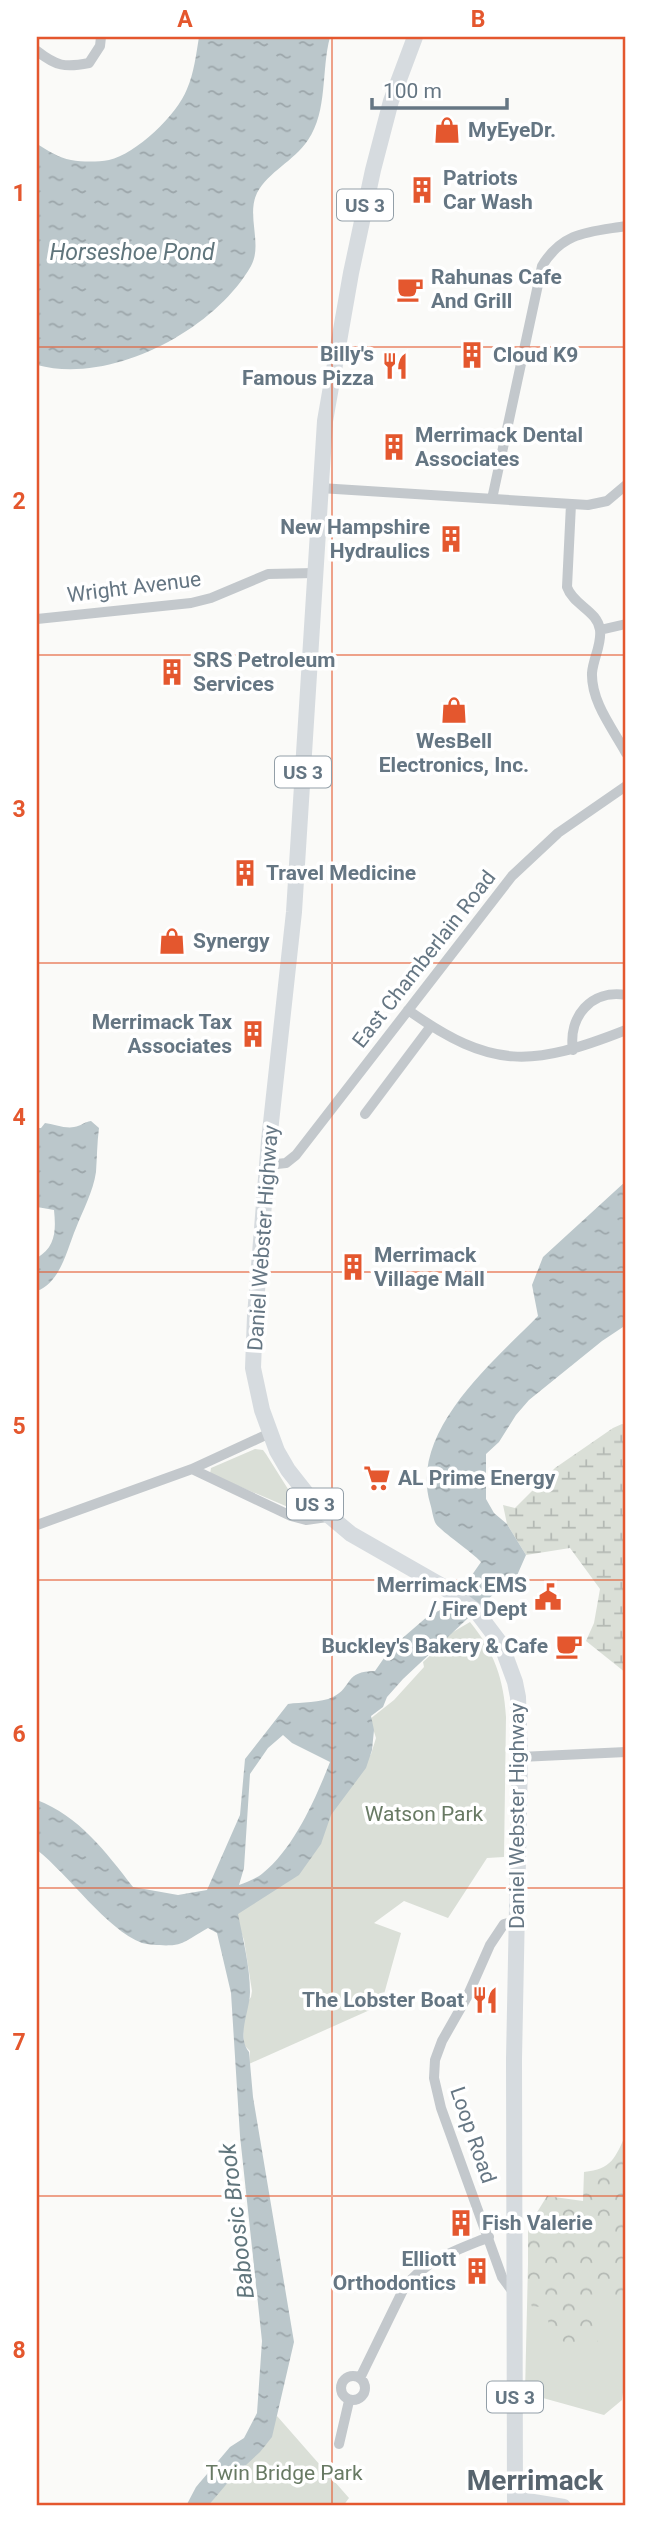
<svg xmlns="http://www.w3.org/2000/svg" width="663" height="2543" font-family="Roboto,sans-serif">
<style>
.green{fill:#dadfd7}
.forest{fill:url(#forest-crowns)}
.wetland{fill:url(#wetland-marsh)}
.water{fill:url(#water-ripples);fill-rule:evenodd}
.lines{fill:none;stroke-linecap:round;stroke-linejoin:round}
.street{stroke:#c3c8cc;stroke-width:10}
.secondary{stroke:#d6dbdf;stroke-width:14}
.primary{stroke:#d6dbdf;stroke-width:16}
.grid{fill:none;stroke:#e4572e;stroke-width:2;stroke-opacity:0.55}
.labels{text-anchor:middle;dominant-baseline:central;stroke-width:7;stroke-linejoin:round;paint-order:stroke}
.shield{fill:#fff;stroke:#939fa8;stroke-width:2}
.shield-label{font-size:19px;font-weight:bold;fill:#657683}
.poi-label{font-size:21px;font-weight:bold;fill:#657683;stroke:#fff;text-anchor:start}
.street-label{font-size:21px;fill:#657683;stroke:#fff}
.park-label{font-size:21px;fill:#687a64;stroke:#fff}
.water-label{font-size:23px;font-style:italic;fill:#60757c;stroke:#fff}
.district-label{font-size:28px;font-weight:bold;fill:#57646e;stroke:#fff}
.neatline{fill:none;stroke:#e4572e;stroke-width:2.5}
.grid-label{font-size:23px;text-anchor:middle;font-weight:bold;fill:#e4572e}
</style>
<defs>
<pattern id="forest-crowns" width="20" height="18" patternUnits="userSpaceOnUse" patternTransform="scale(1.75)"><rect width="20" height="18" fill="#dadfd7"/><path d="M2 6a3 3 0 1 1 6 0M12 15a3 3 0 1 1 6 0" fill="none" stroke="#b4b9b4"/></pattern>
<pattern id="wetland-marsh" width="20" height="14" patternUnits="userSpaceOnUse" patternTransform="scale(1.75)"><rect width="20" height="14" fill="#dadfd7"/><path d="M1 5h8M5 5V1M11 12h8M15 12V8" fill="none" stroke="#b4b9b4"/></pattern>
<pattern id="water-ripples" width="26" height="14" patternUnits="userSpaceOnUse" patternTransform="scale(1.75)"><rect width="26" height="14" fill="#bbc7cb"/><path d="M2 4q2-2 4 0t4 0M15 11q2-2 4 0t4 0" fill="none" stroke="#9ca6aa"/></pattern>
</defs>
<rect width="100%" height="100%" fill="#fafaf8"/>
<path class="green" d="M 255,1449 L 263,1450 L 266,1454 L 293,1497 L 292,1505 L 288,1507 L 210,1474 L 211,1468 Z
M 470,1622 C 494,1651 504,1680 506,1717 L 504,1857 L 487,1858 L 448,1918 L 404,1901 L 374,1923 L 401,1933 L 381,2005 L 249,2064 L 250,2051 L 244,2045 L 242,2010 L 251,1997 L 252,1991 L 244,1940 L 235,1916 L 371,1754 L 376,1738 L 370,1719 L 394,1700 L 424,1667 L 423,1662 L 443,1644 L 441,1639 Z
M 626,2219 L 626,2370 L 622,2400 L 604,2415 L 525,2393 L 528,2264 Z
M 277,2416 L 349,2498 L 343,2506 L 208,2506 Z"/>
<path class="forest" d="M 626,2134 L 626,2304 L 613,2296 L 598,2303 L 591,2309 L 598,2342 L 565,2343 L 549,2329 L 547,2306 L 532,2307 L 528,2292 L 528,2227 L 547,2196 L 583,2201 L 584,2172 C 612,2169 615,2158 626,2134 Z"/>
<path class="wetland" d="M 622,1424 L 626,1425 L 626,1673 L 586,1641 L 594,1623 L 600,1589 L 570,1548 L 526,1555 L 507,1524 L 503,1505 L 515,1508 L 555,1468 L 613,1428 Z"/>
<path class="water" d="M 199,37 L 330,37 C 321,70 328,111 308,140 C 293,162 269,171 257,193 C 246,216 263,244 251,266 C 214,331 110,385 37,365 L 37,144 C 47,150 59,158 71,160 C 83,162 97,162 109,160 C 136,154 177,115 187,89 C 194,73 196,55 199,37 Z
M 91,1121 L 99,1128 C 97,1143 97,1158 96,1172 C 93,1192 83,1210 76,1228 C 67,1249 61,1282 37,1291 L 37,1258 C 56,1247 56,1230 54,1210 L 37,1207 L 37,1128 L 41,1128 L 45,1123 C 53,1124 66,1129 74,1127 C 81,1126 84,1122 91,1121 Z
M 626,1181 L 626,1325 L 602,1341 L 529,1400 L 516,1415 L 499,1442 L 486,1454 L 486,1499 L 494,1513 L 507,1524 L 526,1555 L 515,1580 L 505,1579 L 498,1590 L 403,1679 L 387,1697 L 383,1707 L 371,1716 L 374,1730 L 372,1750 L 366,1768 L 331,1815 L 321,1844 L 299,1875 L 238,1914 C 243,1939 250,1967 250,1992 C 250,2011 236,2036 249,2052 L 253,2097 L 294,2342 L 272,2437 L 260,2452 L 230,2480 L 208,2506 L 186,2506 L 196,2487 L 230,2447 L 244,2438 L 257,2413 L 262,2341 L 240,2136 L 231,1993 L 217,1933 L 208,1928 C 198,1933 185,1944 174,1945 C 166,1946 150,1945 142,1943 C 107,1930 68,1874 37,1850 L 37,1800 C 79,1816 106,1852 133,1887 L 178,1895 L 207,1890 L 240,1815 L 245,1759 L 288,1704 C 301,1702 321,1703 333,1697 C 353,1687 344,1671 375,1671 L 391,1648 L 428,1616 L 451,1605 L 481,1562 C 472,1552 442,1532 436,1524 C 433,1519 432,1509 430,1503 C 409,1431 494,1361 538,1316 L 532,1285 L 543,1257 ZM 283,1735 L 292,1743 L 330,1762 C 316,1798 294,1848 263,1873 C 256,1879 247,1882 239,1885 L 244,1868 L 250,1774 L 268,1748 Z"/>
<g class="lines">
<path class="street" d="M 37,51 C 56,66 65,68 89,63 L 100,46 L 101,37
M 320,488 L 588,505 L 607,501 L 626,485
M 492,499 L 542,266 C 563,231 590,232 626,226
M 571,504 L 567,587 C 573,605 598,611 600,630 C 602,644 593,659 592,673 C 591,702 613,729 626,753
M 37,619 L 191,603 L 211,598 L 268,574 L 315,573
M 600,630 L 626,624
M 408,1010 C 492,1070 532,1067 626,1030
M 573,1050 C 568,1017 591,989 626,995
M 365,1114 L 431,1026
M 268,1165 L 286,1163 L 296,1155 L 512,876 L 558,833 L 626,786
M 192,1469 L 270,1433
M 37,1525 L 192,1469 L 291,1516 L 306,1520 L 327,1517
M 520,1757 L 626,1752
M 513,2292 L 502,2277 L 441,2108 L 434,2078 L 435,2060 L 442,2041 L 467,1997 L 490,1945 L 504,1924 L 516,1921
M341 2388a12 12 0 1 1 24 0a12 12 0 1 1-24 0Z
M 360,2378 L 404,2288 C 425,2260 457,2250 489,2237
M 339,2444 L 349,2401"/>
<path class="secondary" d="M 515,2498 L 564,2506"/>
<path class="primary" d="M 415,37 L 391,101 L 373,170 L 351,273 L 325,421 L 294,912 L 269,1141 L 255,1316 L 253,1368 L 262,1410 L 277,1451 L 288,1470 L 314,1503 L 351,1534 L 442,1586 L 476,1611 L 501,1644 L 515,1682 L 518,1697 L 520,1757 L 514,2059 L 515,2506"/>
</g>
<path class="grid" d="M 332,37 L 332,2506M 37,347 L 626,347M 37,655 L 626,655M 37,963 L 626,963M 37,1272 L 626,1272M 37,1580 L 626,1580M 37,1888 L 626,1888M 37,2196 L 626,2196"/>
<defs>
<symbol id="shop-bare" viewBox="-9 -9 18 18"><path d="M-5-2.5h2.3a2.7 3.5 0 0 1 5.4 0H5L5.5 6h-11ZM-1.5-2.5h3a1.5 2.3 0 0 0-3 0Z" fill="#e4572e" stroke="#fff" stroke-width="2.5" paint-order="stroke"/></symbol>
<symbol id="building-bare" viewBox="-9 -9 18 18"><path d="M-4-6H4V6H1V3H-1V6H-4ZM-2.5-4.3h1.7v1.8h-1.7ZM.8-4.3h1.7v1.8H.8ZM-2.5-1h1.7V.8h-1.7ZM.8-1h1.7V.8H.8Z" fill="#e4572e" stroke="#fff" stroke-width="2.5" paint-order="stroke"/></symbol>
<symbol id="cafe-bare" viewBox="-9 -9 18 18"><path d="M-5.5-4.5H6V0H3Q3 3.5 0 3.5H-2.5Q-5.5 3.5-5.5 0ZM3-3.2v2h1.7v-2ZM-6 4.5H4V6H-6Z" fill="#e4572e" stroke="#fff" stroke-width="2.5" paint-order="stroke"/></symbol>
<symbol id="restaurant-bare" viewBox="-9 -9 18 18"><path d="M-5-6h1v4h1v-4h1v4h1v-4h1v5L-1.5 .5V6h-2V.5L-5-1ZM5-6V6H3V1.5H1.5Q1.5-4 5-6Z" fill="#e4572e" stroke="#fff" stroke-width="2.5" paint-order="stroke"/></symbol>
<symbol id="supermarket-bare" viewBox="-9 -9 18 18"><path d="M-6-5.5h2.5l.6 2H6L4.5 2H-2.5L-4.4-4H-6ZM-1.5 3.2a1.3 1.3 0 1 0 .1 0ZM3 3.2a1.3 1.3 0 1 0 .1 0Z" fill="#e4572e" stroke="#fff" stroke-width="2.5" paint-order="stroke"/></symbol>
<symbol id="civic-bare" viewBox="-9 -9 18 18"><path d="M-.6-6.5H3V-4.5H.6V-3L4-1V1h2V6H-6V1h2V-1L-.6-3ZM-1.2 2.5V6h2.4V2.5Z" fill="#e4572e" stroke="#fff" stroke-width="2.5" paint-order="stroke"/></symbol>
</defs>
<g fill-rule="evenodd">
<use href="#shop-bare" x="428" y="111" width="38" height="38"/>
<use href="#building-bare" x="403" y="171" width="38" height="38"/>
<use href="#cafe-bare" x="391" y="270" width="38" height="38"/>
<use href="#building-bare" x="453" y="336" width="38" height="38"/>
<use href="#restaurant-bare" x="376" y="347" width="38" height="38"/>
<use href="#building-bare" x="375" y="428" width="38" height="38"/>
<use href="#building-bare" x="432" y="520" width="38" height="38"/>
<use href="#building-bare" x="153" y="653" width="38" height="38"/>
<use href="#shop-bare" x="435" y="691" width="38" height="38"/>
<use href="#building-bare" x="226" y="854" width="38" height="38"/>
<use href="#shop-bare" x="153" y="922" width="38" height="38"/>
<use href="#building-bare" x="234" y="1015" width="38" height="38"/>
<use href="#building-bare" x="334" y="1248" width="38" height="38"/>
<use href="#supermarket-bare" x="358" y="1459" width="38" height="38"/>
<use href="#civic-bare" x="529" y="1578" width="38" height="38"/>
<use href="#cafe-bare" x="550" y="1627" width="38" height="38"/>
<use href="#restaurant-bare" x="466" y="1981" width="38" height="38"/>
<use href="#building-bare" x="442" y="2204" width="38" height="38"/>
<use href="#building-bare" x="458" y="2252" width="38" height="38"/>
</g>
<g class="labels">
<g class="shield">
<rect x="337" y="189.5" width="56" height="31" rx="5"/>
<rect x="275" y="756.5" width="56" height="31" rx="5"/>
<rect x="287" y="1488.5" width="56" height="31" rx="5"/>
<rect x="487" y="2381.5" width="56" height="31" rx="5"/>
</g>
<g class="shield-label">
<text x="365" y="205">US 3</text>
<text x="303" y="772">US 3</text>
<text x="315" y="1504">US 3</text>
<text x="515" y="2397">US 3</text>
</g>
<g class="poi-label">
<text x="468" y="130">MyEyeDr.</text>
<text x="443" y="178">Patriots<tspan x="443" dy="24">Car Wash</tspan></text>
<text x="431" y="277">Rahunas Cafe<tspan x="431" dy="24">And Grill</tspan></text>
<text x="374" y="354" text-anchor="end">Billy's<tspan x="374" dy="24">Famous Pizza</tspan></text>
<text x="493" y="355">Cloud K9</text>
<text x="415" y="435">Merrimack Dental<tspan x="415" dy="24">Associates</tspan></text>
<text x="430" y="527" text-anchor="end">New Hampshire<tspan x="430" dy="24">Hydraulics</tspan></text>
<text x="193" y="660">SRS Petroleum<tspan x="193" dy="24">Services</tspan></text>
<text x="454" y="741" text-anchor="middle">WesBell<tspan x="454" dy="24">Electronics, Inc.</tspan></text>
<text x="266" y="873">Travel Medicine</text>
<text x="193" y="941">Synergy</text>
<text x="232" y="1022" text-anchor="end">Merrimack Tax<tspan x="232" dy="24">Associates</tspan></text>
<text x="374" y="1255">Merrimack<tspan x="374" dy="24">Village Mall</tspan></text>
<text x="398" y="1478">AL Prime Energy</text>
<text x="527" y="1585" text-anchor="end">Merrimack EMS<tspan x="527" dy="24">/ Fire Dept</tspan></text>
<text x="548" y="1646" text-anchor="end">Buckley's Bakery &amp; Cafe</text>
<text x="464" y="2000" text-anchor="end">The Lobster Boat</text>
<text x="482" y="2223">Fish Valerie</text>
<text x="456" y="2259" text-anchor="end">Elliott<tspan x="456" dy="24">Orthodontics</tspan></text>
</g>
<g class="street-label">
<text transform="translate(134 587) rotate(-7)">Wright Avenue</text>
<text transform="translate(424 959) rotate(-52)">East Chamberlain Road</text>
<text transform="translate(263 1238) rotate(-86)">Daniel Webster Highway</text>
<text transform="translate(517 1816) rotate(-90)">Daniel Webster Highway</text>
<text transform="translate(473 2135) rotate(71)">Loop Road</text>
</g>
<g class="park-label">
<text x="424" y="1814">Watson Park</text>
<text x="284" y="2473">Twin Bridge Park</text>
</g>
<g class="water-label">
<text x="132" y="252">Horseshoe Pond</text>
<text transform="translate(237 2221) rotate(-97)">Baboosic Brook</text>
</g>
<g class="district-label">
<text x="535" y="2480">Merrimack</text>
</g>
</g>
<rect width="663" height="2543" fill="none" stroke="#ffffff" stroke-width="77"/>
<path d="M372 98v10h135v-10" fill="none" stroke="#657683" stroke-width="3.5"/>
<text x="383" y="98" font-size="21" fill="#657683" stroke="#ffffff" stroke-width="5" paint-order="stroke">100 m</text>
<rect x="38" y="38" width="586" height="2466" class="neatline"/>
<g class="grid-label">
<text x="185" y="27">A</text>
<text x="478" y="27">B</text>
<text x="19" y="201">1</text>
<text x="19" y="509">2</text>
<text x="19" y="817">3</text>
<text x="19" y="1125">4</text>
<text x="19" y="1434">5</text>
<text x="19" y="1742">6</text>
<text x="19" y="2050">7</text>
<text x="19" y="2358">8</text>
</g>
</svg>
